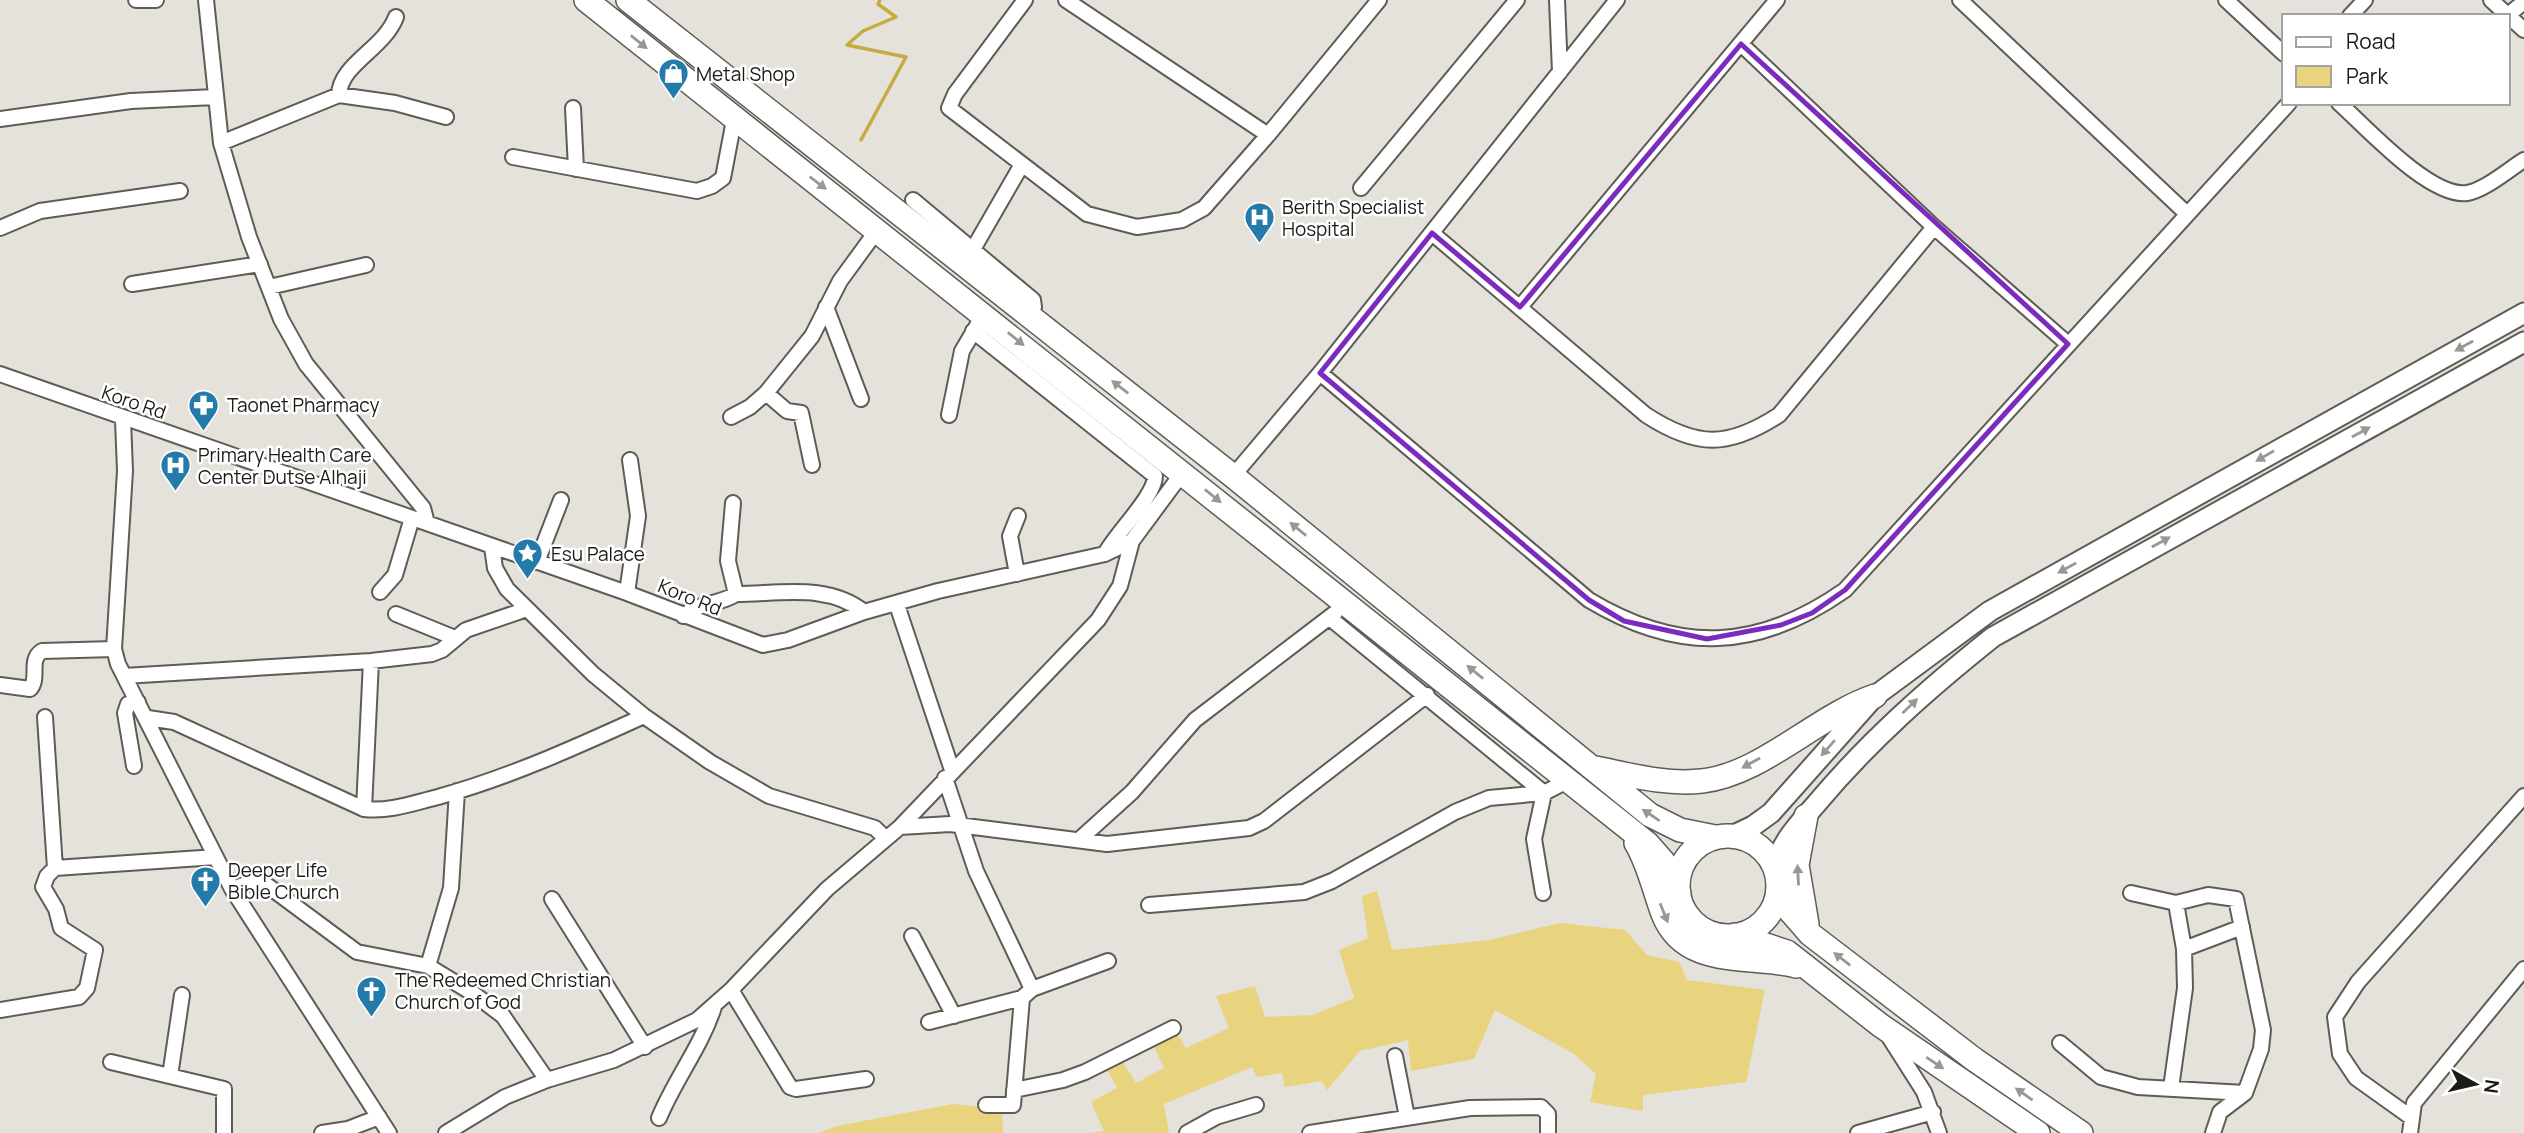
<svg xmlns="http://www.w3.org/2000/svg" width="2524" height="1133" font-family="Manrope,sans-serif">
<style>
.green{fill:#e8d37f}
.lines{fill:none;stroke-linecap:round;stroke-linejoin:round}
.stream{stroke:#c5ab42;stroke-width:3.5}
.street-casing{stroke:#5e5c55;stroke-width:18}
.secondary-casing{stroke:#5e5c55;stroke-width:23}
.primary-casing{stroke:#5e5c55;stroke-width:26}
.street{stroke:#fff;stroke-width:14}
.secondary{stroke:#fff;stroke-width:19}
.primary{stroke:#fff;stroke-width:23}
.oneway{fill:#989897}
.marked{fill:none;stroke:#7b2cbf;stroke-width:5;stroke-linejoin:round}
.labels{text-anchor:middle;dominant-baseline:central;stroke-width:5;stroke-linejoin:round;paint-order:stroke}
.poi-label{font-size:19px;fill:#1a1a17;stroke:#fff;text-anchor:start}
.street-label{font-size:19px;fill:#1a1a17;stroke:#fff}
</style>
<rect width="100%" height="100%" fill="#e4e2db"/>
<path class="green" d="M 1377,891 L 1392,950 L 1489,940 L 1560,923 L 1625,930 L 1647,955 L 1679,962 L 1687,980 L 1765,990 L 1746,1082 L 1643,1095 L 1643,1111 L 1590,1102 L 1596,1074 L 1574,1054 L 1495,1010 L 1474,1059 L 1411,1071 L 1408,1040 L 1360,1051 L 1327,1090 L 1322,1081 L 1285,1087 L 1282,1073 L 1257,1077 L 1252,1067 L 1164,1104 L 1169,1133 L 1089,1133 L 1104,1131 L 1091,1102 L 1117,1088 L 1106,1067 L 1121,1059 L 1136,1083 L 1164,1068 L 1152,1042 L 1177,1033 L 1186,1048 L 1229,1028 L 1216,996 L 1255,986 L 1265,1017 L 1313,1015 L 1354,998 L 1339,950 L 1368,938 L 1362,896 Z
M 953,1104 L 1002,1109 L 1003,1133 L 819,1133 L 837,1126 Z"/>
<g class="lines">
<path class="stream" d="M 861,140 L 906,57 L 847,45 L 863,31 L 896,17 L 878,4 L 880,0"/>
<defs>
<path id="street" d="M 136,0 L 156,0
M 206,0 L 221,143 L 249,237 L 281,319 L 306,364 L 423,508 L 427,523
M 1025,0 L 955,94 L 949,108 L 1087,214 L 1137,227 L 1182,220 L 1204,208 L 1268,135 L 1379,0
M 1066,0 L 1268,135
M 1557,0 L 1560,72
M 1960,0 L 2187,214
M 2226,0 L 2284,54
M 2491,0 L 2524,30
M 2508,15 L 2524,2
M 2350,16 L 2365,0
M 1741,44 L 1934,227 L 2068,344
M 339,95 C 340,64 384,49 396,17
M 2339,103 C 2366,127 2430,198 2467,193 C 2485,190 2508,170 2524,160
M 573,108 L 576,169
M 0,119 L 131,101 L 215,97
M 221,143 L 339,95 L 395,103 L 446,117
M 513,157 L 697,191 L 712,186 L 723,178 L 734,120
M 1361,188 L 1517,0
M 913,200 L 1033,300 L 1034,307 L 1029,314
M 0,228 L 40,211 L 180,191
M 1432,233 L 1646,415 C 1697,448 1728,448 1779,415 L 1934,227
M 972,251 L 1021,166
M 132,284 L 260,264
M 269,287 L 366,265
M 826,307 L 861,399
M 1520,307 L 1777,0
M 973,331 L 1155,476 C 1155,496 1116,533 1105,554
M 1320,373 L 1589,600 C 1679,654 1758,651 1845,590 L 2289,103
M 0,374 L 627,593 L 763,645 L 788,640 L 864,612 L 938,591 L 1105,554 L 1132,541 L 1183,472
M 766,393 L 787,411 L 801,413 L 812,465
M 949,415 L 962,351 L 978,324
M 731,417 L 750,407 L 766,393 L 812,336 L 840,281 L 878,229
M 123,420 L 125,471 L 114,649 L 118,664 L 232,889 L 389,1133
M 1233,476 L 1320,373 L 1617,0
M 492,547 L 495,568 L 507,589 L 593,674 L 644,716 L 710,762 L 769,796 L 875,828 L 886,839
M 537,562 L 561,500
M 1017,574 L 1010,536 L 1018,516
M 380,592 L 395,575 L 412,518
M 627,593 L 638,516 L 630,460
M 736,594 C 780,594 828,583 864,612
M 897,605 L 952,770
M 396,614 L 455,638
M 683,616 C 699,602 719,605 736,594 L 728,561 L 733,503
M 1331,619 L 1544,793 L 1534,839 L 1543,893
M 124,676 L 371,661 L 432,654 L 442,650 L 466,630 L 527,609
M 0,685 L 30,689 C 40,678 28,660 42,651 L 114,649
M 45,717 L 55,868
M 148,718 L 174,722 L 364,809 C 390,812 413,803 438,797 C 510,777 576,747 644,716
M 134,766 L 125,713 L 128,704 L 138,702
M 945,778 L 976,871 L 1032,989
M 364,809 L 371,661
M 900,827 L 950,824 L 1107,844 L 1249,828 L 1264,821 L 1427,695
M 1080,839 L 1132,792 L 1195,720 L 1335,613
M 232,889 L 246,884 L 264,883 L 357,952 L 428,966 L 474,994 L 503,1016 L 547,1080
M 2131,893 L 2176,903
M 552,899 L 645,1047
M 1149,905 L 1304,892 L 1332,881 L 1455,812 L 1489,798 L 1544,793 L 1567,781
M 912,936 L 954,1016
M 428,966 L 451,888 L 457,791
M 731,990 L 790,1087 L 796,1089 L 866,1079
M 0,1010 L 79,997 L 87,988 L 95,950 L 61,928 L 56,909 L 43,887 L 47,876 L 55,868 L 216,857
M 929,1022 L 1022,998
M 1889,1037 L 1924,1092 L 1939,1133
M 2060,1043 L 2101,1077 L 2138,1087 L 2245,1093
M 1395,1056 L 1407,1117
M 111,1062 L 224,1089 L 224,1133
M 170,1076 L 182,995
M 2171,1088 L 2185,988 L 2184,949
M 1014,1090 L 1063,1080 L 1085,1072 L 1173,1028
M 986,1105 L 1013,1105 L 1022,998 L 1032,989 L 1108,961
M 659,1118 C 675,1079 701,1047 714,1007
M 2412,1118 L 2356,1078 L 2340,1054 L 2335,1017 L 2358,982 L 2524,796
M 322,1133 L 348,1129 L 379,1117
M 446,1133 L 505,1097 L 547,1080 L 614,1060 L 697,1020 L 731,990 L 827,889 L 900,827 L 1098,620 L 1120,586 L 1132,541
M 1187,1133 L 1216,1117 L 1256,1105
M 1310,1133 L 1470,1108 L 1541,1107 L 1548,1114 L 1548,1133
M 1858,1133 L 1933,1112
M 2213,1133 L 2220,1112 L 2245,1093 L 2261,1049 L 2263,1030 L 2236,899 L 2208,895 L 2176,903 L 2184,949 L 2242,927
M 2410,1133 L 2414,1103 L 2524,969"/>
<path id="secondary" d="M 1732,836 L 1753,826 L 1771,813 L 1875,696 L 1990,611 L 2524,313
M 1775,870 C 1779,843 1800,823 1817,803 C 1870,740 1929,688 1993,637 L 2524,342"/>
<path id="primary" d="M 586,0 L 1648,844 L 1663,861 L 1679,893
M 628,0 L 1233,476 L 1650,815 L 1680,830 L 1715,837
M 1596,768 C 1630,775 1666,785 1702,781 C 1763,774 1816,716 1875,696
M 1806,816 L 1797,865 L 1807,924
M1678 886a50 50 0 1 1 100 0a50 50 0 1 1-100 0Z
M 1636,843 C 1649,865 1654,890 1663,914 C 1685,970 1750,954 1796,966
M 1778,884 L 1790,911 L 1810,934 L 1975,1060 L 2081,1133
M 1735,935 L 1787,952 L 1880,1025 L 2038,1133"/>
</defs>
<use href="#street" class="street-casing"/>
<use href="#secondary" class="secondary-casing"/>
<use href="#primary" class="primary-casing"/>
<use href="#street" class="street"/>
<use href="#secondary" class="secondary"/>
<use href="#primary" class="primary"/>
</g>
<defs><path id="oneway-solid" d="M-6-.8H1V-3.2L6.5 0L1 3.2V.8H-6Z" transform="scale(1.75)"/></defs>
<g class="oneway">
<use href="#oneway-solid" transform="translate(639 42) rotate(39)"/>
<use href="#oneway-solid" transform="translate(818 183) rotate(37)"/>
<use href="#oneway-solid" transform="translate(1016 339) rotate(39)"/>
<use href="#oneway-solid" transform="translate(2464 346) rotate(151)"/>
<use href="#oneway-solid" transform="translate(1120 387) rotate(-142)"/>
<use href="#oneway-solid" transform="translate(2361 432) rotate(-29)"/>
<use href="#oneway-solid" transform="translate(2265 456) rotate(150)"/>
<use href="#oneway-solid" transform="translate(1213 496) rotate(39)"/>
<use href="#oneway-solid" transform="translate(1298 529) rotate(-141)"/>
<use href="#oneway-solid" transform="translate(2161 542) rotate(-29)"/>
<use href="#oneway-solid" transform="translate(2067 568) rotate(151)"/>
<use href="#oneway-solid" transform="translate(1475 672) rotate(-141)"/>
<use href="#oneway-solid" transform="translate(1910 706) rotate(-44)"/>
<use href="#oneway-solid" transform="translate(1828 748) rotate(131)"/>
<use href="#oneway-solid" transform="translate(1751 763) rotate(151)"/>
<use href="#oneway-solid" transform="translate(1651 815) rotate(-146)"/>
<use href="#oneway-solid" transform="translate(1798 875) rotate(-93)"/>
<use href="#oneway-solid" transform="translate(1664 913) rotate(68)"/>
<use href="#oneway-solid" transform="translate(1842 959) rotate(-142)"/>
<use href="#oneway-solid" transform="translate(1935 1063) rotate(34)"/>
<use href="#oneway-solid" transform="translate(2024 1094) rotate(-145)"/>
</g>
<path class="marked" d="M 1741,44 L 2068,344 L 1845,590 L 1812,613 L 1781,625 L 1707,639 L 1624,621 L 1589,600 L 1320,373 L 1432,233 L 1520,307 Z"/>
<defs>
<symbol id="shop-pin" viewBox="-11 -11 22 30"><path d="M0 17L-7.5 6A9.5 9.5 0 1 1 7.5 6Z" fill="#247baa" stroke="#fff"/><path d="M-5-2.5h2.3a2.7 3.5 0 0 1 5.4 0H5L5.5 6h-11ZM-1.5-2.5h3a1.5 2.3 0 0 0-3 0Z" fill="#fff"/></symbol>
<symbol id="hospital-pin" viewBox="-11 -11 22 30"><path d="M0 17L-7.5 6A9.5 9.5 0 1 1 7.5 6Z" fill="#247baa" stroke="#fff"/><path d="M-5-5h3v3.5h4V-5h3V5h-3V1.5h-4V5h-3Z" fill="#fff"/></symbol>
<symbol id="pharmacy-pin" viewBox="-11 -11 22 30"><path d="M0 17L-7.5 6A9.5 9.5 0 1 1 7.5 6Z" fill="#247baa" stroke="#fff"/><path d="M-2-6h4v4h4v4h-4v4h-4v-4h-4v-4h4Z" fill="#fff"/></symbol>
<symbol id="sight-pin" viewBox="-11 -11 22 30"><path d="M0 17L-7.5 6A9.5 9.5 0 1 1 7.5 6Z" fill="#247baa" stroke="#fff"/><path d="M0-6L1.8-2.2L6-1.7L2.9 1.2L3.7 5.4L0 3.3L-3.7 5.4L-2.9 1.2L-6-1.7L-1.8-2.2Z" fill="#fff"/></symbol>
<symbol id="church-pin" viewBox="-11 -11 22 30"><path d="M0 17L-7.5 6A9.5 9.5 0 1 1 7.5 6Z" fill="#247baa" stroke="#fff"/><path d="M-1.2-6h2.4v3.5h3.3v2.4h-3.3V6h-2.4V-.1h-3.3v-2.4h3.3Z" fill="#fff"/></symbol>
</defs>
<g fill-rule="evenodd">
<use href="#shop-pin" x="656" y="56" width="35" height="47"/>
<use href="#hospital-pin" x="1242" y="200" width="35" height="47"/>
<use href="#pharmacy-pin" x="186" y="388" width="35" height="47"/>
<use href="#hospital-pin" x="158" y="448" width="35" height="47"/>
<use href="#sight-pin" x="510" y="536" width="35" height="47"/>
<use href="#church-pin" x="188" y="864" width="35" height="47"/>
<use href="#church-pin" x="354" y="974" width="35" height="47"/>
</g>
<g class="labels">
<g class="poi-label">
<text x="696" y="74">Metal Shop</text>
<text x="1282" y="207">Berith Specialist<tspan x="1282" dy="22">Hospital</tspan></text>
<text x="227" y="405">Taonet Pharmacy</text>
<text x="198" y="455">Primary Health Care<tspan x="198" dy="22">Center Dutse Alhaji</tspan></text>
<text x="551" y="554">Esu Palace</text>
<text x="228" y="870">Deeper Life<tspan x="228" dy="22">Bible Church</tspan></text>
<text x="395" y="980">The Redeemed Christian<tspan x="395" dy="22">Church of God</tspan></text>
</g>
<g class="street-label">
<text transform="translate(134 402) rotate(19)">Koro Rd</text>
<text transform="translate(690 597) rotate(22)">Koro Rd</text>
</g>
</g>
<rect x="2282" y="14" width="228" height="91" fill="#ffffff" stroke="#a3a3a2" stroke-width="2"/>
<rect x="2296" y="37" width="35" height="10" fill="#ffffff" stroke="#a3a3a2" stroke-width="2"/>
<text x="2346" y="49" font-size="21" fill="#1a1a17">Road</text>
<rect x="2296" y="66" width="35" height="21" fill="#e8d37f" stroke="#a3a3a2" stroke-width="2"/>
<text x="2346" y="84" font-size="21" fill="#1a1a17">Park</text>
<g transform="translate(2475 1084) rotate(98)" stroke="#ffffff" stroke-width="5" paint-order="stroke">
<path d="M0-5L12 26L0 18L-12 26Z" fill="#1a1a17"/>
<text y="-10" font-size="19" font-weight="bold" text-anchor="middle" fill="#1a1a17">N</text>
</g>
</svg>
